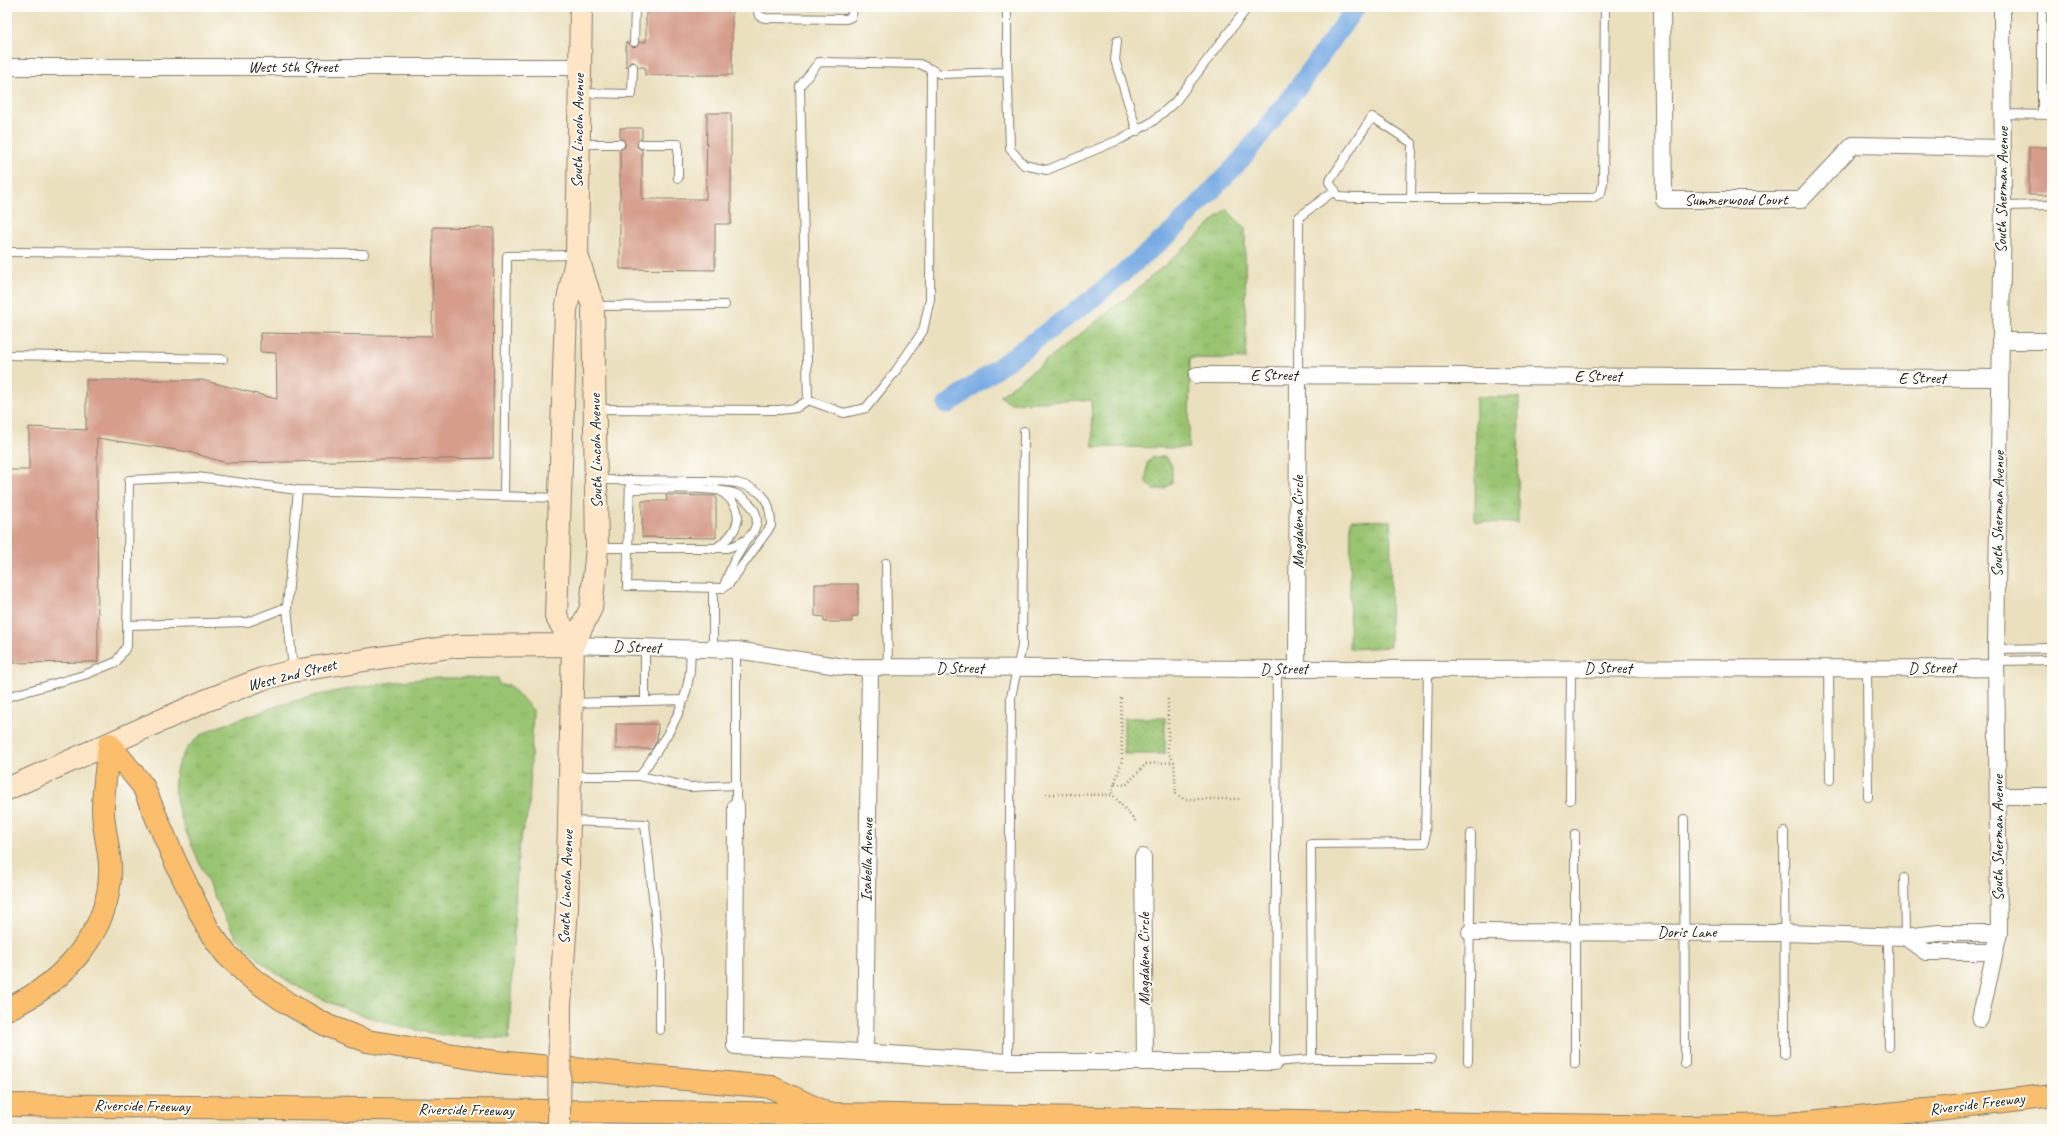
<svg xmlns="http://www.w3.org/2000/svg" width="2059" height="1136" font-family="Caveat,sans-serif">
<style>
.grass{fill:url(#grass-tufts);stroke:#5a7046}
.park{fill:url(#park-dots);stroke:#5a7046}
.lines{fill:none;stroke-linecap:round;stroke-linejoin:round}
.canal{stroke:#78abe4;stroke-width:19}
.building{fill:#d69d8a}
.service-casing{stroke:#847e6d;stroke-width:10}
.minor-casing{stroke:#847e6d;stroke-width:18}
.secondary-casing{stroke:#847e6d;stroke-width:24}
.motorway-casing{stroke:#847e6d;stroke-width:24}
.path{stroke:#847e6d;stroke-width:2.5;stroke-dasharray:1 3;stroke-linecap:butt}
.service{stroke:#fff;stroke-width:8}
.minor{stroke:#fff;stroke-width:16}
.secondary{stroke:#fde5c5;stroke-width:22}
.motorway{stroke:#fabe6d;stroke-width:22}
.secondary-bridge-casing{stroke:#847e6d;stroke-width:24;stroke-linecap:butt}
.secondary-bridge{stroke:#fde5c5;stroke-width:22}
.labels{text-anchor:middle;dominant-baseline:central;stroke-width:4;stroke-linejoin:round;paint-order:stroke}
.street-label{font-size:16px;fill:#1c1c1c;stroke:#fdfcf7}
</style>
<defs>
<pattern id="grass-tufts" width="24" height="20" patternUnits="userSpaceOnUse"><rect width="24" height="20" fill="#99c471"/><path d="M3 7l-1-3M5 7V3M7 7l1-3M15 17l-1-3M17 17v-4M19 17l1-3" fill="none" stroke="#83a861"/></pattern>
<pattern id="park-dots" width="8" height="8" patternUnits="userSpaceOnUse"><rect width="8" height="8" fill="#99c471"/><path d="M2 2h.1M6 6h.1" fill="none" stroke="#83a861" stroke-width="1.8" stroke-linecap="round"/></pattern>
</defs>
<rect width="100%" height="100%" fill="#fdfcf7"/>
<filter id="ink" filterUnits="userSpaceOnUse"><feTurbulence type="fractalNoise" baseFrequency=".025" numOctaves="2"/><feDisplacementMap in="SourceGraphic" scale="8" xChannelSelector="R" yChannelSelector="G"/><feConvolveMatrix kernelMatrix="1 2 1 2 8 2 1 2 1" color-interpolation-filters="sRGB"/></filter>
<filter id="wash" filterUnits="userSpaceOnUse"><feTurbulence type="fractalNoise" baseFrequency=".012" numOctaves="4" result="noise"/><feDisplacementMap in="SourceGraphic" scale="16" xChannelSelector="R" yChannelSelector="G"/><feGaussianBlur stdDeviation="0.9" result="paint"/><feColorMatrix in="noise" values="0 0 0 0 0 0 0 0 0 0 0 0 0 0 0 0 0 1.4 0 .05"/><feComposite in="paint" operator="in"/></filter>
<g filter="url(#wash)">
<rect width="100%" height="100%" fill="#ebe0be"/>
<path class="grass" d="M 1226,209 L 1245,228 L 1246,359 L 1190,358 L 1189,448 L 1093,447 L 1091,400 L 1009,403 L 1000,396 L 1124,300 L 1187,246 Z
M 1476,397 L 1519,397 L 1518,523 L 1475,522 Z
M 1351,520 L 1391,521 L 1390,647 L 1349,649 Z
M 435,678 L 498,678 L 499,685 L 509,685 L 533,710 L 529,809 L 519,844 L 516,884 L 509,1039 C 487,1038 465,1038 443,1035 C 383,1026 299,998 255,956 C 249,950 243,945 238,939 C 217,907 203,871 188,836 C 174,802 164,769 195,740 C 204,731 220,726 232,722 C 297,696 366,683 435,678 Z"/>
<path class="park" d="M 1153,457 L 1166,457 L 1172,465 L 1172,483 L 1164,489 L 1153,489 L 1146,482 L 1147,463 Z
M 1124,718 L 1165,718 L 1165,754 L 1124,754 Z"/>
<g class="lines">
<path class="canal" d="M 947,405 L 1092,299 L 1174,230 L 1240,161 L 1299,86 L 1356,7"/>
</g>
<g id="blocks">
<path class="building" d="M 646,7 L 732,7 L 732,75 L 645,75 L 645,67 L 638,67 L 634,62 L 630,62 L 626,68 L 626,42 L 634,47 L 640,42 L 646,42 Z
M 707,113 L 731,113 L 731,224 L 715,224 L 715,270 L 620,269 L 620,150 L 625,147 L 625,144 L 623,139 L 620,138 L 620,128 L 642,128 L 642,138 L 637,144 L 637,147 L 642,150 L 642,199 L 706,199 Z
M 2029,147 L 2052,147 L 2052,195 L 2029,195 Z
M 433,227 L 494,228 L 493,458 L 227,463 L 189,452 L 97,438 L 98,662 L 7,663 L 7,470 L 29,470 L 29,427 L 86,430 L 86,380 L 202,380 L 277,399 L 276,353 L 260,352 L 260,333 L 432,336 Z
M 666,495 L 716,496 L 716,538 L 642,537 L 642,501 L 667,501 Z
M 815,584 L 858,584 L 858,616 L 852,617 L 852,622 L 824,622 L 824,617 L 815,616 Z
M 616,724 L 658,724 L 657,740 L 652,749 L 616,749 Z"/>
</g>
</g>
<g filter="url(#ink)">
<use href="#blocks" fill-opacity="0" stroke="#847e6d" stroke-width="1"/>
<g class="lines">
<defs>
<path id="service" d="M 757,7 L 759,16 L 765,18 L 846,19 L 851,17 L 854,7
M 1007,7 L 1007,58 L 1010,149 L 1024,165 L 1047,170 L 1121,139 L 1152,122 L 1175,102 L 1248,7
M 2042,7 L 2042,115
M 1117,41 L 1115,60 L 1137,131
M 634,42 L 635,7
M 580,93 L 632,94 L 633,67
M 2003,114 L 2052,115
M 581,144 L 620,144
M 642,144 L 678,144 L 678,178
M 1411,198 L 1412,143 L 1372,117 L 1329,182 L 1339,197 L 1352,198 L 1592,198 L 1601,193 L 1603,183 L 1605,7
M 2003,206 L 2052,205
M 7,252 L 364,254
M 593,306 L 725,305
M 7,355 L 223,359
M 1298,375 L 1299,217 L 1335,190
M 808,400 L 844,413 L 866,408 L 895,372 L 923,331 L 930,299 L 931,69
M 596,409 L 779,410 L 796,408 L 808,400 L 800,86 L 819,62 L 920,64 L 940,74 L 1007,72
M 597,480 C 627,480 658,480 689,481 C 705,481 722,480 737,483 C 745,485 756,489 762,495 C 770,503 771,515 771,526 L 729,584 L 722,588 L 627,586 L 630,480
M 504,496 L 507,256 L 576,255
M 598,548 L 727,548 C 740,544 752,539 756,525 C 760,512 747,499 736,494 C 717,486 653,489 630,489
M 714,549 C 738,534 749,512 722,492
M 886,563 L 888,667
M 723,588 L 734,561 L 746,541
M 127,625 L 248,622 L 287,607
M 713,649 L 713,588
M 1996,649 L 2052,648
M 1996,661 L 2052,660
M 1277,669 L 1275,1062 L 1312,1059 L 1431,1059
M 1829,669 L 1830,780
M 1867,669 L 1868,797
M 293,670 L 287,607 L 298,490
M 7,697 L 84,675 L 116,662 L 127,646 L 129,480 L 197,477 L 298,490 L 560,498
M 645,701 L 645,647
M 572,703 L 684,700
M 571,776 L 640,776 C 661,745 684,714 689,677 C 691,668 690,658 691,649
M 640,776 L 689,787 L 736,785
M 1570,800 L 1571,668
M 736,806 L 736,650
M 1684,819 L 1685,1064
M 570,821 L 645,824 L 660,959 L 660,1030
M 1784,832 L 1785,1054
M 1904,878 L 1905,937
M 1888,937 L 1889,1047
M 1312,1059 L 1311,844 L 1425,843 L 1428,669
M 1468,1061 L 1471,834
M 1008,1062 L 1011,697 L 1022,646 L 1024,431
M 1575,1064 L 1575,834"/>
<path id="minor" d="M 1662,7 L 1664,200 L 1801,200 L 1853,145 L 2003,148
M 7,67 L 579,67
M 2000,341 L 2052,341
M 1197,375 L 2000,378
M 573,645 L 736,650 L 844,667 L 1277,669 L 1996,668
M 1297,669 L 1298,375
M 1998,796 L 2052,796
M 736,806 L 735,1046 L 844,1051 L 1008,1062 L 1275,1062
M 1143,857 L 1145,1061
M 1470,932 L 1785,933 L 1905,937 L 1939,933 L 1999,933
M 1905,937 L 1926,952 L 1995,952
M 1980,1019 L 1999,933 L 1996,649 L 2003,206 L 2002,7
M 865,1052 L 870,667"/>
<path id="secondary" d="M 573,645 L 556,616 L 566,310 L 577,255 L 581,7
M 7,789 L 205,701 L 262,679 L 293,671 L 457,646 L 573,645
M 560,1005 L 567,908 L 573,645 L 591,608 L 597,548 L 593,306 L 577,255"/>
<path id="motorway" d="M 109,744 L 143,786 L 175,861 L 209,931 L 226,954 L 249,976 L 287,1003 L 328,1026 L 367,1041 L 497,1062 L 771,1087 L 822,1111
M 7,1009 C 63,984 113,929 110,865 C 109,847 103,828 103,810 C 103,789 107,766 109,744
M 7,1105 L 829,1114 L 1686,1127 L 1779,1125 L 1946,1108 L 2052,1095"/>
</defs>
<use href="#service" class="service-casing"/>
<use href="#minor" class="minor-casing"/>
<use href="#secondary" class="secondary-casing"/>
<use href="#motorway" class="motorway-casing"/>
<path class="path" d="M 1121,698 L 1122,761 L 1112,791 L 1113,795 L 1137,823
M 1168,699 L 1168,752 L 1174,762 L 1176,794 L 1184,799 L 1242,799
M 1115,784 L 1126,785 L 1146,764 L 1174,762
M 1046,794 L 1113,795"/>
<use href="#service" class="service"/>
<use href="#minor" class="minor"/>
<use href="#secondary" class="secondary"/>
<use href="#motorway" class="motorway"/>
<defs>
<path id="secondary-bridge" d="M 559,1129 L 560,1005"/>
</defs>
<use href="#secondary-bridge" class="secondary-bridge-casing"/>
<use href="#secondary-bridge" class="secondary-bridge"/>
</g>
</g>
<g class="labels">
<g class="street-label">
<text x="293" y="67">West 5th Street</text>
<text transform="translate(578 131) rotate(-89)">South Lincoln Avenue</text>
<text transform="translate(2002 190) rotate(-89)">South Sherman Avenue</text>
<text x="1736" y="200">Summerwood Court</text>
<text x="1274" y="375">E Street</text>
<text x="1598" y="376">E Street</text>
<text x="1922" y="378">E Street</text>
<text transform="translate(596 451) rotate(-91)">South Lincoln Avenue</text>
<text transform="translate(1998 514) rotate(-89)">South Sherman Avenue</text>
<text transform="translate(1298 522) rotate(-90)">Magdalena Circle</text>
<text transform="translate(637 647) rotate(2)">D Street</text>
<text x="960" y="668">D Street</text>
<text x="1608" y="668">D Street</text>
<text transform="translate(1932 668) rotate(-1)">D Street</text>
<text transform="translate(1284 669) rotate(-1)">D Street</text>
<text transform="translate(292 675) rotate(-14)">West 2nd Street</text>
<text transform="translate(1998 838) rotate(-90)">South Sherman Avenue</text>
<text transform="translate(867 860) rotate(-89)">Isabella Avenue</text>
<text transform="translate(566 887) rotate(-88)">South Lincoln Avenue</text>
<text x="1687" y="932">Doris Lane</text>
<text transform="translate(1144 959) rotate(-90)">Magdalena Circle</text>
<text transform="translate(1977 1104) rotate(-7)">Riverside Freeway</text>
<text transform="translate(142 1106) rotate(1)">Riverside Freeway</text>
<text transform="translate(466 1110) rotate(1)">Riverside Freeway</text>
</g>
</g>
<rect width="2059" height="1136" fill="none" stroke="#fdfcf7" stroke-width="24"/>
</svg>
